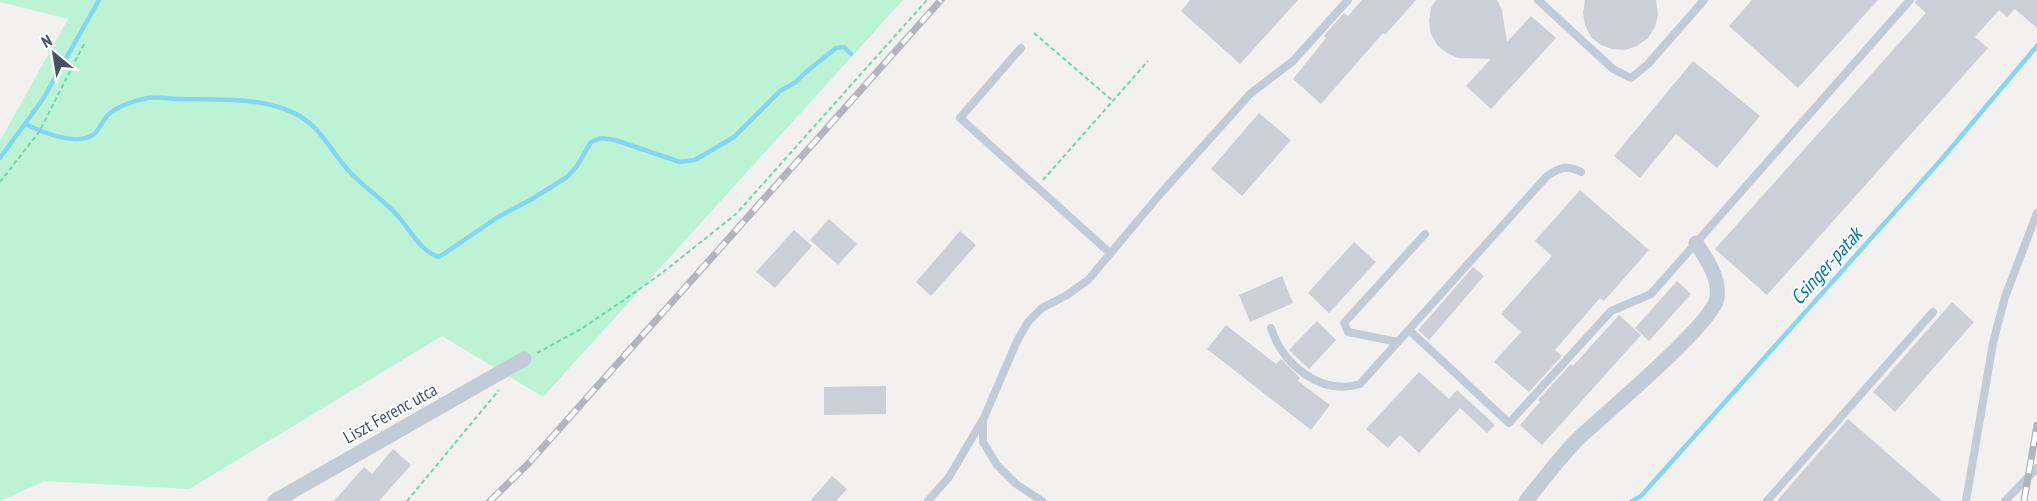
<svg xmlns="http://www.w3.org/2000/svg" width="2037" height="501" font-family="'PT Sans Narrow',sans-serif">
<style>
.green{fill:#bcf3d5}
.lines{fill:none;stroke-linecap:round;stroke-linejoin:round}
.stream{stroke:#85d5f4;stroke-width:4.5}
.building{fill:#cccfd6}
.path{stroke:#70d5ab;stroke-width:2;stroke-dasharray:4.5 3;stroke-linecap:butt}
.lane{stroke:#c3cbd6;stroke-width:8}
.street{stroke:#c3cbd6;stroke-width:15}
.rail-casing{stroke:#b2b5bb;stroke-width:7}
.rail{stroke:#fff;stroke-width:4.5;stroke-dasharray:14;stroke-linecap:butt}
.labels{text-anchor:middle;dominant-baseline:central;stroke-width:4.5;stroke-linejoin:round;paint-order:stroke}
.street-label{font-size:18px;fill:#465260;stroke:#fff}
.water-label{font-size:20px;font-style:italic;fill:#0279a8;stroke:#fff}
</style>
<rect width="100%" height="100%" fill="#f3f0f0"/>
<path class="green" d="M 0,0 L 903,0 L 543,397 L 442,336 L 189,489 L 45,481 L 0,501 L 0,141 L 68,19 L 0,2 Z"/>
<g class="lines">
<path class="stream" d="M 25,124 C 42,132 77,147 94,134 C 100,129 102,122 107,116 C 115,107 136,100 148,98 C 158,96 170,99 180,99 C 214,100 251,97 284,109 C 318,120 326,145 348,170 C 363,187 383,199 398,216 C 410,230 421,252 439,257 L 498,217 L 532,199 L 567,177 L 577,166 L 591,142 L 601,138 L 615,140 L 680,162 L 695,160 L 734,137 L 780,91 L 796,82 L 806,72 L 836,48 L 844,47 L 851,54
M 0,158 L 43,99 L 99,0
M 1632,501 L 1641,496 L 1941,160 L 2037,46"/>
</g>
<path class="building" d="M 1190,0 L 1298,0 L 1240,64 L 1181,11 Z
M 1362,0 L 1416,0 L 1385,35 L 1383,33 L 1321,104 L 1293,79 L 1326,38 L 1324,36 L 1327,32 L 1344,13 L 1348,16 Z
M 1436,0 L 1497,0 L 1502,10 L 1507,42 L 1531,16 L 1556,38 L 1491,109 L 1466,86 L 1491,59 L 1458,58 L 1447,53 L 1437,45 L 1431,34 L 1429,21 L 1431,8 Z
M 1585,0 L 1656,0 L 1658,15 L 1655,27 L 1648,38 L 1637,46 L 1625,50 L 1612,49 L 1601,45 L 1591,37 L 1585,25 L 1583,13 Z
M 1752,0 L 1878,0 L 1798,88 L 1729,26 Z
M 1916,0 L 2037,0 L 2037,28 L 2015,9 L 2007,17 L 1999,10 L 1975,37 L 1988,48 L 1767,295 L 1715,249 L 1926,13 L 1915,3 Z
M 1693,61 L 1760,116 L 1717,168 L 1676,134 L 1640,178 L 1614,156 Z
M 1259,113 L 1291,140 L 1242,196 L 1211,169 Z
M 1580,190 L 1649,250 L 1604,301 L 1600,298 L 1555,350 L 1562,356 L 1529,392 L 1494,362 L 1521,332 L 1501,314 L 1552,256 L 1535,241 Z
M 829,219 L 857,244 L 838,265 L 810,240 Z
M 794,230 L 812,246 L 775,288 L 756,272 Z
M 960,231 L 976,245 L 931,296 L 916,282 Z
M 1354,242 L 1376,262 L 1329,313 L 1308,293 Z
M 1473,267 L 1484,276 L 1429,340 L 1418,330 Z
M 1282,276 L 1293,303 L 1250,322 L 1239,295 Z
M 1677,281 L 1691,294 L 1649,341 L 1635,328 Z
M 1952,302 L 1974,322 L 1895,412 L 1873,392 Z
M 1619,315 L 1641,335 L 1542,445 L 1520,425 L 1540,402 L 1538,400 L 1571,364 L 1573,366 Z
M 1317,321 L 1336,340 L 1309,369 L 1289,350 Z
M 1226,325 L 1276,364 L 1281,359 L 1300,378 L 1298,381 L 1330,405 L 1311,430 L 1207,349 Z
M 1419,372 L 1449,399 L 1457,390 L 1495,425 L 1487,433 L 1460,408 L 1419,453 L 1400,435 L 1388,448 L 1366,429 Z
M 886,386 L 886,414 L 824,415 L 824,387 Z
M 1848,419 L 1942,501 L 1777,501 Z
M 393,449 L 411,465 L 379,501 L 334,501 L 364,467 L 372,474 Z
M 832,476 L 847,489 L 836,501 L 810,501 Z"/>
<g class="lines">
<path class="path" d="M 1034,33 L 1113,101
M 1043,180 L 1148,61
M 0,182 L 39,132 L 85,42
M 537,353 L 581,329 L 624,300 L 662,273 L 736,214 L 927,0
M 407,501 L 499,390"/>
<path class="lane" d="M 1538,0 L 1613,69 L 1631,78 L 1648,64 L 1704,0
M 1021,48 L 960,118 L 1110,253
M 1271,328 C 1283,365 1321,396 1360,384 L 1547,176 C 1560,167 1567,165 1581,172
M 1409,330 L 1509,423 L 1611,311 L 1651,294 L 1910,0
M 1398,342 L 1348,332 L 1344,323 L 1425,234
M 928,501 L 949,477 L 982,421
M 1042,501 L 1016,484 L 997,465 L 983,442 L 983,420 L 1017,341 L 1028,322 L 1042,308 L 1067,295 L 1088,280 L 1162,192 L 1250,94 L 1293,61 L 1348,0
M 1767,501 L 1933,312
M 1966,501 L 1993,343 L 2005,297 L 2037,213
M 2005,501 L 2037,468"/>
<path class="street" d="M 275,501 L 524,359
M 1526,501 C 1543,480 1560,457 1579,438 C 1604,414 1713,324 1717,298 C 1720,278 1706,258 1696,243"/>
<defs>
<path id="rail" d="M 490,501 L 528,464 L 941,0
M 2024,501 L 2037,425"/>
</defs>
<use href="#rail" class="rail-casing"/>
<use href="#rail" class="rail"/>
</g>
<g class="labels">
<g class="street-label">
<text transform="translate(390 413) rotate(-29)">Liszt Ferenc utca</text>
</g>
<g class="water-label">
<text transform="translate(1826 266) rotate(-48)">Csinger-patak</text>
</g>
</g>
<g transform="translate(54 54) rotate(330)" stroke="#ffffff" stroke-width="4.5" paint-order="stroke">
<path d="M0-4.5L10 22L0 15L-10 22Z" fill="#465260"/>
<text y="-9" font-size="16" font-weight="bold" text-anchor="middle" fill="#465260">N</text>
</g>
</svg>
